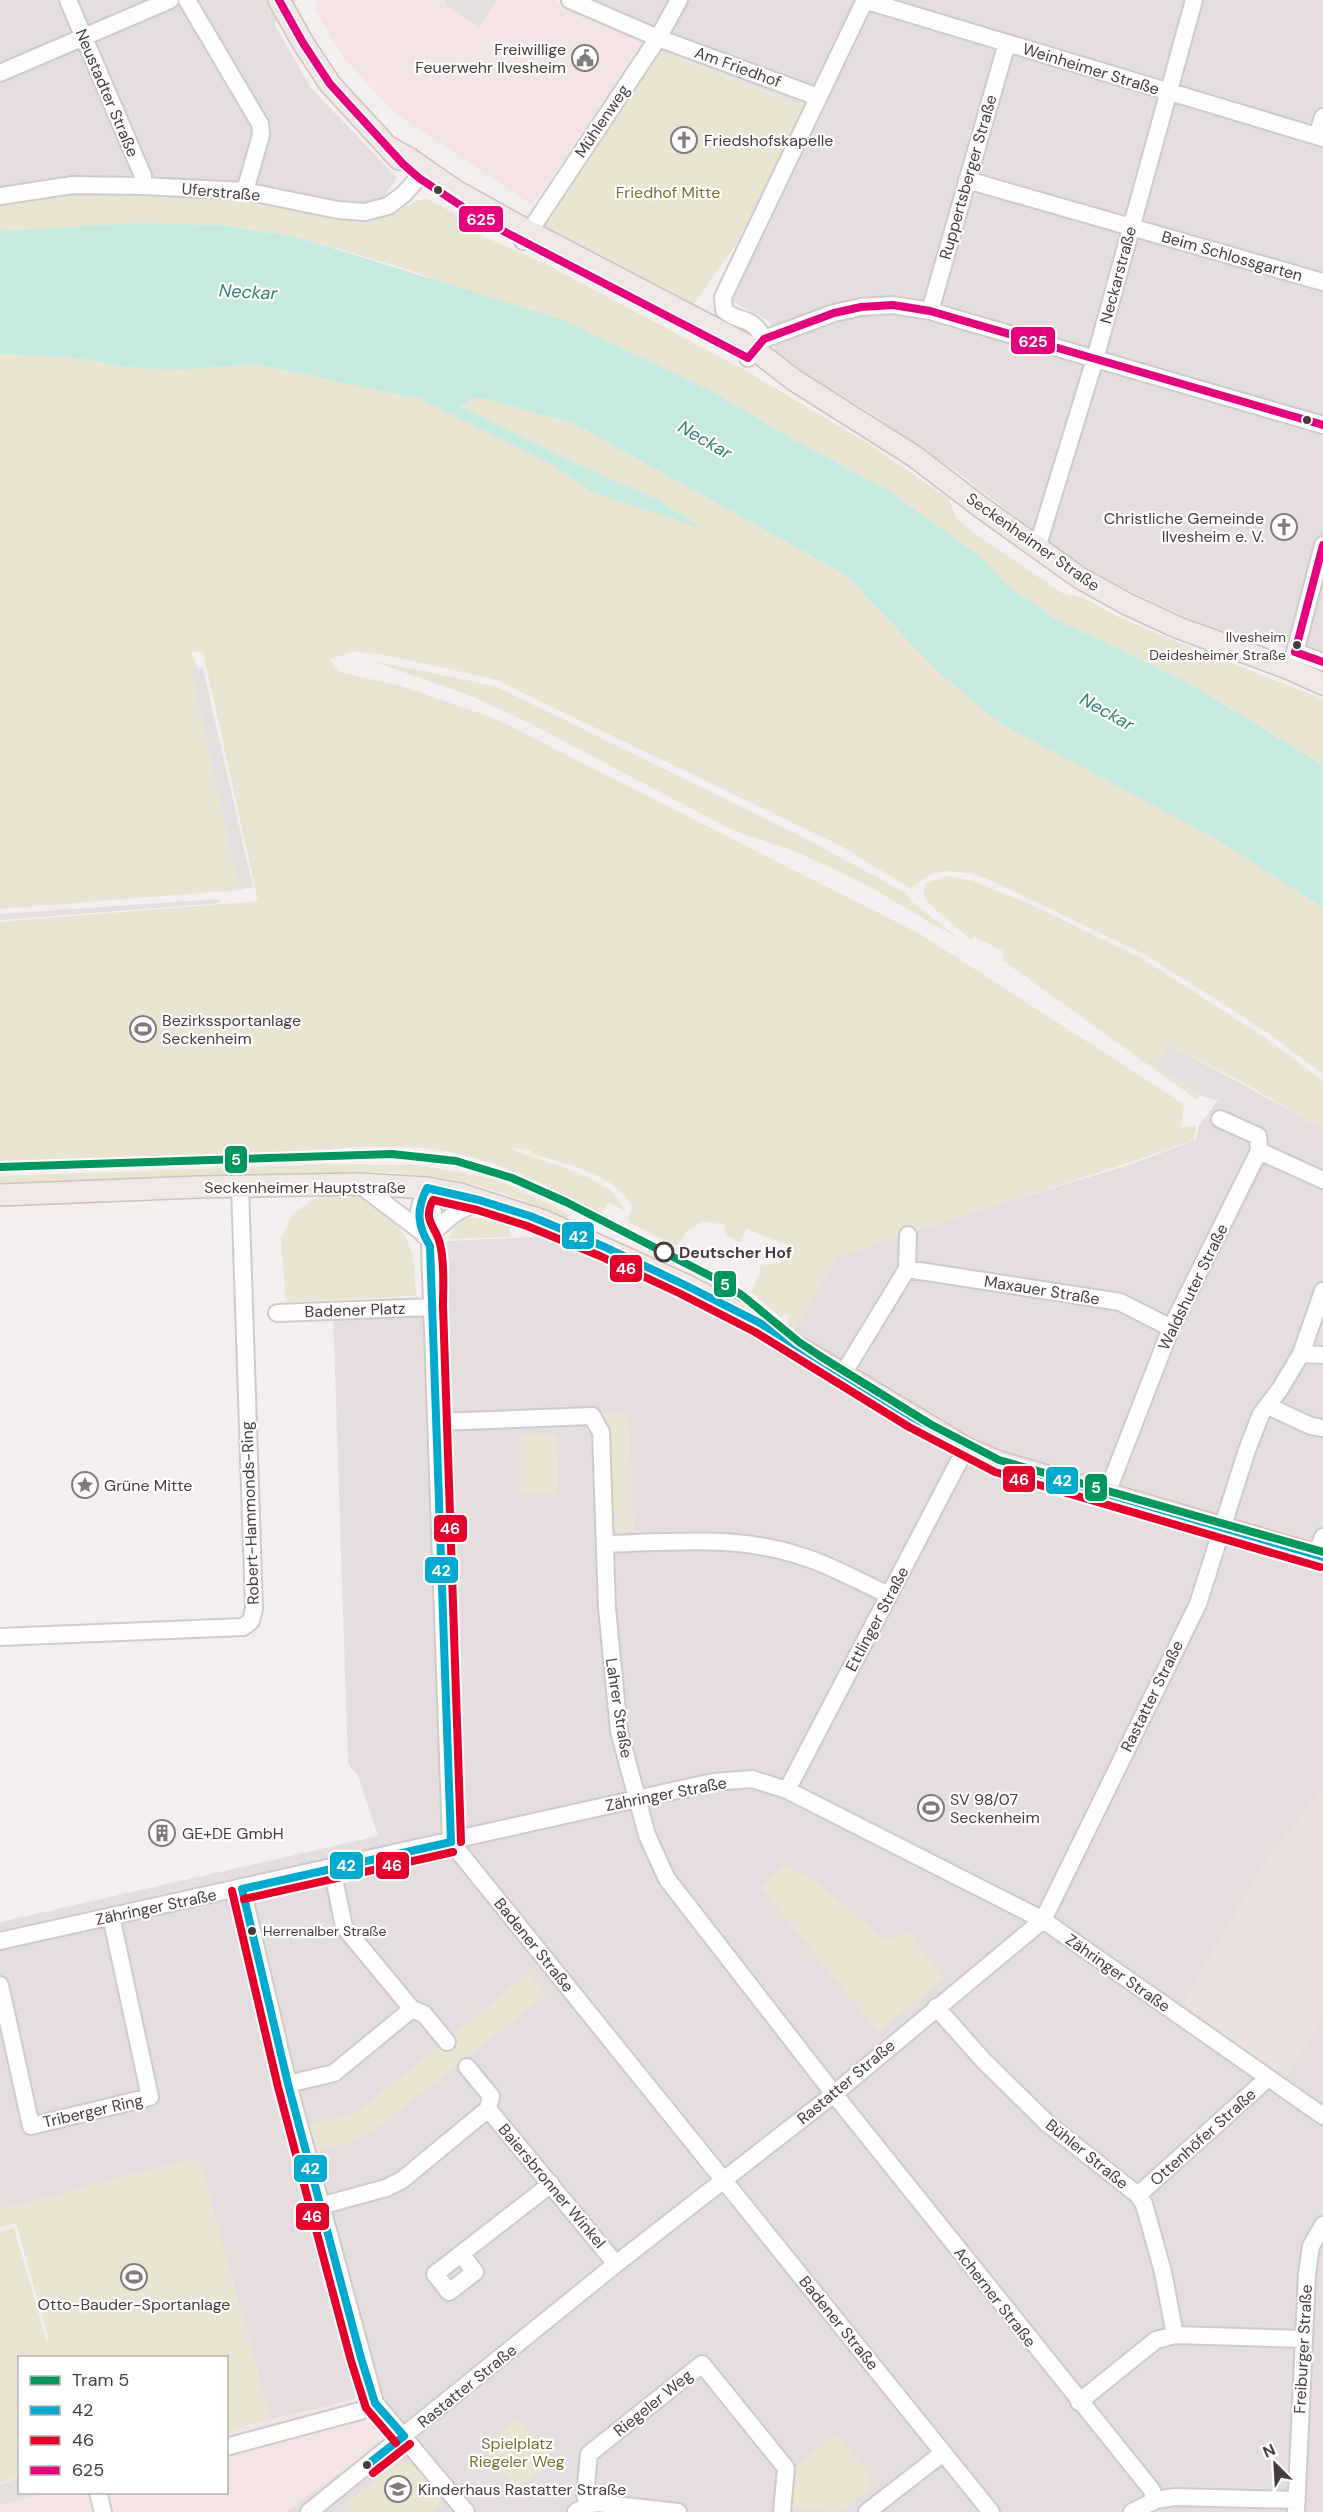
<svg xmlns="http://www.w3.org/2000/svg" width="1323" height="2512" font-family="'DM Sans',sans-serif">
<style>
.residential{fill:#e6dede}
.commercial{fill:#f3e4e5}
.education{fill:#ece0e0}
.green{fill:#eae4d2}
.parking{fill:#e4e0e0}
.water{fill:#c5ebe1}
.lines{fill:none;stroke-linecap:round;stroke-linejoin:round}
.minor-casing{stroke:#cfcbcb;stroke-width:20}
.major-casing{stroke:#d3c0bf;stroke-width:24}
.minor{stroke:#fdfdfd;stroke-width:16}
.major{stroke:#f0e7e7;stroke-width:21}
.bus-1-casing{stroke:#fff;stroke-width:12}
.bus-2-casing{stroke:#fff;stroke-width:12}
.bus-3-casing{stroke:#fff;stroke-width:12}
.bus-1{stroke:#00a9ce;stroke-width:8}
.bus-2{stroke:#e4002b;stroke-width:8}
.bus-3{stroke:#e5007d;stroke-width:8}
.tram-1-casing{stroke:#fff;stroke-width:12}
.tram-1{stroke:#00975f;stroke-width:8}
.bus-dot{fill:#483b3c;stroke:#fff;stroke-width:2}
.stop-dot{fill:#fff;stroke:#483b3c;stroke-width:3}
.labels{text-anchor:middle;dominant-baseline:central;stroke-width:4.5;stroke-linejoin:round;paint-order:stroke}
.bus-label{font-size:14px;fill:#483b3c;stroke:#fff;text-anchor:end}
.poi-label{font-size:16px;fill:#483b3c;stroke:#fff;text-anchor:start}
.street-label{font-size:16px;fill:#483b3c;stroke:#fff}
.park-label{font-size:16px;fill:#747134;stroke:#fff}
.stop-label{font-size:16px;font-weight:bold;fill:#483b3c;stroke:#fff;text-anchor:start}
.water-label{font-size:18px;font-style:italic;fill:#348370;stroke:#fff}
.line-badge{stroke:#fff;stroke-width:2}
.badge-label{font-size:16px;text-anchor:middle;font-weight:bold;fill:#fff}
</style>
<rect width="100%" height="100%" fill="#f3efef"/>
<path class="residential" d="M 0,0 L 296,0 L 274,24 L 311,88 L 397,178 L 383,198 L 367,206 L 0,188 Z
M 590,0 L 1323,0 L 1323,659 L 1238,634 L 1225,635 L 1108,581 L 1051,544 L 964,477 L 871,413 L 783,360 L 773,349 L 777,344 L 770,322 L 730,300 L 828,95 L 654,29 Z
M 1233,1079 L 1323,1129 L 1323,2512 L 285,2512 L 392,2435 L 363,2397 L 269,2420 L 193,2159 L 0,2210 L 0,1922 L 378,1836 L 358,1775 L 348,1764 L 333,1312 L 448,1310 L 445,1241 L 562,1236 L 661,1277 L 784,1346 L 837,1257 L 939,1222 L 1126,1166 L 1196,1140 L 1199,1126 Z"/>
<path class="commercial" d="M 316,0 L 553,0 L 649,43 L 532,205 L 393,112 L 343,57 L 315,10 Z
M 363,2397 L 392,2435 L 285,2512 L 0,2512 L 0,2505 L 44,2493 L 226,2492 L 227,2431 Z"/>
<path class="education" d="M 1323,1788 L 1323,2019 L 1284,2077 L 1182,2004 L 1264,1863 Z"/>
<path class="green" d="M 661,44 L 667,45 L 665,52 L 796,104 L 800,95 L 808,98 L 740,239 L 693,305 L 686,305 L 543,227 L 654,59 Z
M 81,192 L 258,198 L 349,219 L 386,216 L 417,201 L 427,199 L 454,213 L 462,227 L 540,261 L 743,369 L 872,446 L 949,499 L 956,519 L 981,538 L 1062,593 L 1086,599 L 1118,617 L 1185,645 L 1323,699 L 1323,765 L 1185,681 L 1056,619 L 1008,586 L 981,557 L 889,491 L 793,439 L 711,391 L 410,270 L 297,237 L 219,225 L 137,223 L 0,231 L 0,202 Z
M 0,354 L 72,357 L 124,367 L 180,370 L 255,364 L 421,399 L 553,465 L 592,492 L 701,527 L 658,500 L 577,464 L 460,406 L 478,397 L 573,423 L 846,575 L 938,671 L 1218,840 L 1323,908 L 1323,1074 L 1267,1032 L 1144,954 L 988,879 C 969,873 950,867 930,875 C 923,878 918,885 910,888 L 841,846 L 494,679 L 385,655 L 353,652 L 329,659 L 340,672 L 404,687 L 496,719 L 920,934 L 1184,1104 L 1181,1127 L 1196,1125 L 1194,1140 C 1076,1182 956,1216 837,1257 L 794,1329 L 786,1322 L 789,1317 L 785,1314 L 782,1318 L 751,1292 L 759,1275 L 760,1265 L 781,1263 L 790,1250 L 788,1245 L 747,1229 L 740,1242 L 725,1235 L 725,1225 L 702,1221 L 686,1232 L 676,1246 L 630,1223 L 628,1219 L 632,1207 C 618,1174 562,1162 530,1154 L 532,1151 L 508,1147 C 539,1163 615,1175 625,1211 L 609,1202 L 600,1216 C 555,1188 507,1165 455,1153 C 397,1140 335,1150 278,1152 C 185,1155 93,1158 0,1161 L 0,922 L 258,901 L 203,652 L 191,652 L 198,668 L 191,670 L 239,890 L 0,909 Z
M 369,660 L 495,686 L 799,835 L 906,893 L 911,901 L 961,940 L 870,887 L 827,866 L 795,851 L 732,830 L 529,723 L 466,694 Z
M 946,876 L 974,881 L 1036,907 L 1141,958 L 1263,1036 L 1323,1081 L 1323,1129 L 1237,1079 L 1169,1045 L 1156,1066 L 1201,1096 L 1196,1099 L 1002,960 L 1004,952 L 974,936 L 971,940 L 929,904 L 923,896 L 926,883 Z
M 331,1164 L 416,1165 L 493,1178 L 556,1207 L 569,1216 L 565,1221 C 511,1189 451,1177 389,1172 L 0,1185 L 0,1176 Z
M 345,1193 C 376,1198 407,1226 413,1258 C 415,1271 415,1284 416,1296 L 286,1302 L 281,1239 L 292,1215 L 313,1199 L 331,1194 Z
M 468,1218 L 483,1218 L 510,1225 L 511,1237 L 449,1239 C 452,1228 457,1223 468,1218 Z
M 600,1414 L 624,1414 L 629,1420 L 634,1532 L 609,1533 Z
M 520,1435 L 557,1435 L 558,1494 L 521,1494 Z
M 785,1865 L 817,1882 L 884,1940 L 908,1933 L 944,1978 L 878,2032 L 761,1888 Z
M 529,1973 L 546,1994 L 379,2127 L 350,2143 L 313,2151 L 305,2125 L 352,2114 L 364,2107 Z
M 193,2159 L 200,2161 L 271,2419 L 227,2431 L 226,2358 L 20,2358 L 19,2477 L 0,2483 L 0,2232 L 14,2228 L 47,2342 L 49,2341 L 16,2223 L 0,2227 L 0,2210 Z
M 518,2419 L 555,2460 L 517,2489 L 483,2446 Z
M 836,2434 L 872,2478 L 868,2481 L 873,2488 L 842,2512 L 791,2509 L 796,2467 Z
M 398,2462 L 413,2465 L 442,2504 L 431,2512 L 344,2512 L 341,2508 Z"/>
<path class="parking" d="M 446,0 L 496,0 L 480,27 L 444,4 Z
M 667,45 L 800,95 L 797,104 L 664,51 Z
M 203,668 L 253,887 L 239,890 L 191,670 Z
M 219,899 L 220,903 L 0,920 L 0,914 Z
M 1169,1045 L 1233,1079 L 1217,1100 L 1201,1096 L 1156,1066 Z
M 19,2478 L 20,2492 L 44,2493 L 0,2505 L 0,2484 Z"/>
<path class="water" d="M 137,223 L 219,225 L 297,237 L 563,320 L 711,391 L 793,439 L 889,491 L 981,557 L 1008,586 L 1056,619 L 1185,681 L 1323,765 L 1323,908 L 1218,840 L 1000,723 L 938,672 L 846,575 L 573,423 L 478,397 L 460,406 L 577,464 L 658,500 L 704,529 L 592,492 L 553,465 L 420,399 L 255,364 L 180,370 L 124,367 L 72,357 L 0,354 L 0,231 Z"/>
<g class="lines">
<defs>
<path id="minor" d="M 68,0 L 143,176 L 143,186
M 187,0 L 260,124 L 261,135 L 245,191
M 570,0 L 658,38 L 818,97
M 864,0 L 1323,138
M 0,73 L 170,0
M 1317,136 L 1323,117
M 967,180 L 1323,282
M 0,196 L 73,185 L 143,186 L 245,191 L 338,210 L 365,212 L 388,206 L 404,194 L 426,169
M 523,241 L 658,38 L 679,0
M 930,311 L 1007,43
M 764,339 C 750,313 740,325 724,310 L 723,297 L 865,0
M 748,358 L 764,339 L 834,313 L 861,307 L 893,305 L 930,311 L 1323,425
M 1323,545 L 1295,652 L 1323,662
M 1037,548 L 1095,359 L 1194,0
M 1220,1119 L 1258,1136 L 1259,1151
M 1259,1151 L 1323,1180
M 359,1184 L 421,1231
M 427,1188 L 433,1212 L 430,1246 L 451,1842 L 991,2512
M 433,1232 L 455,1213 L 481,1200
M 424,1235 C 414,1219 420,1204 427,1188
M 907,1269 L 908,1235
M 277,1313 L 433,1307
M 1301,1354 L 1323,1355
M 843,1374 L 907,1269 L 1120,1302 L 1171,1328
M 1268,1406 L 1311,1426 L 1323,1428
M 437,1422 L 592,1416 L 601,1432 L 607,1608 L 619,1731 L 647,1835 L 667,1879 L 834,2094 L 1151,2489 L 1156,2500
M 1107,1493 L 1171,1328 L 1259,1151
M 605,1544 C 670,1542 738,1535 801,1556 C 831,1565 860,1582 889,1595
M 1316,1555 L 1323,1537
M 0,1637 L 243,1627 L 251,1621 L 254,1608 L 240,1186
M 787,1790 L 966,1448
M 242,1889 L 288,2084 L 375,2403 L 466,2512
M 0,1941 L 713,1782 L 752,1779 L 787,1790 L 1043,1920 L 1323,2116
M 0,1985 L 31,2126 L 150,2097 L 111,1916
M 936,2007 L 983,2060 L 1048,2124 L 1138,2195 L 1144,2204 L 1163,2272 L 1175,2335
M 412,2009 L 424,2014 L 447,2042
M 467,2067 L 491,2096 L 488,2109
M 288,2084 L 334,2073 L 412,2009 L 344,1927 L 332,1868
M 1138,2195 L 1268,2078
M 320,2206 L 386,2188 L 402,2180 L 488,2109 L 616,2264
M 461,2254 L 475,2272 L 449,2292 L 435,2274 L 551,2184
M 1079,2402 L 1156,2340 L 1175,2335 L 1303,2339
M 226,2447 L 360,2411 L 375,2403
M 98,2492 L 103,2512
M 588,2505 L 585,2495 L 589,2454 L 702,2364 L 786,2468 L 782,2512
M 309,2512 L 616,2264 L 834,2094 L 1043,1920 L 1198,1604 L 1247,1450 L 1261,1414 L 1280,1389 L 1301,1354 L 1323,1291
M 576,2512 L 588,2505 L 597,2503 L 678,2512
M 867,2512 L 943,2453
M 1132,2512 L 1156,2500 L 1175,2497 L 1297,2500
M 1296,2512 L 1307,2274 L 1311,2246 L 1323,2225"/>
<path id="major" d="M 279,0 L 303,43 L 330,84 L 399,159
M 390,148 L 410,159 L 456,191 L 528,231 L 754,349 L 794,380 L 914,456 L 982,508 L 1080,578 L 1127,604 L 1179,628 L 1285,667 L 1323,684
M 0,1195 L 199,1187 L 359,1184 L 427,1188 L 460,1194 L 544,1221 L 688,1286 L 765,1327 L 966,1448 L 999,1462 L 1323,1557"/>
</defs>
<use href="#minor" class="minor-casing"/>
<use href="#major" class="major-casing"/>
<use href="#minor" class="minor"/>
<use href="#major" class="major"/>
<defs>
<path id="bus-1" d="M 451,1842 L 430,1246 C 417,1225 416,1210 427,1188 L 479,1200 L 530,1216 L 605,1247 L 685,1285 L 760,1323 L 914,1418 L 999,1462 L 1323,1557
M 242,1889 L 288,2084 L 361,2358 L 375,2403 L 404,2436
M 242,1889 L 451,1842
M 367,2465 L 404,2436"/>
<path id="bus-2" d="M 461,1842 L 443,1306 C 443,1287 445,1263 440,1244 C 436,1226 422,1221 433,1200 L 477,1210 L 527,1226 L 600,1256 L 681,1294 L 755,1332 L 909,1427 L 995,1472 L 1320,1567
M 232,1891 L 278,2087 L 351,2361 L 366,2408 L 396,2443
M 244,1899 L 453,1852
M 373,2473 L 410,2444"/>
<path id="bus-3" d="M 279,0 L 303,43 L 330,84 L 403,164 L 419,178 L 484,221 L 748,358 L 764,339 L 834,313 L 861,307 L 893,305 L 930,311 L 1323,425
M 1323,545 L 1295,652 L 1323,662"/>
</defs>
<use href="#bus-1" class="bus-1-casing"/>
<use href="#bus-2" class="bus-2-casing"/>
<use href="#bus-3" class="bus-3-casing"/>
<use href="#bus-1" class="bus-1"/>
<use href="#bus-2" class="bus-2"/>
<use href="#bus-3" class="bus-3"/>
<defs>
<path id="tram-1" d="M 0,1167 L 392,1154 L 456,1161 L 512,1178 L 566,1202 L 722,1282 L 743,1296 L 799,1342 L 823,1358 L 930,1424 L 999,1460 L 1323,1552"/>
</defs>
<use href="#tram-1" class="tram-1-casing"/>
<use href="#tram-1" class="tram-1"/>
</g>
<defs>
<symbol id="civic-ring" viewBox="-11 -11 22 22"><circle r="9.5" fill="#fff" stroke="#847a7b" stroke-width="1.5"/><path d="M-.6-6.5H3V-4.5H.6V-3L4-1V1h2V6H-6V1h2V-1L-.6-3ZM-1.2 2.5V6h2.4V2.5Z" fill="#847a7b"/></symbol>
<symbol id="church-ring" viewBox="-11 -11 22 22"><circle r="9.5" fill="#fff" stroke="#847a7b" stroke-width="1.5"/><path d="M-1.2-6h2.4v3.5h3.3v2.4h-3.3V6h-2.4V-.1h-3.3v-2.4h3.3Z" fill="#847a7b"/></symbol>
<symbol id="stadium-ring" viewBox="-11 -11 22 22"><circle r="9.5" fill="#fff" stroke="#847a7b" stroke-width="1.5"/><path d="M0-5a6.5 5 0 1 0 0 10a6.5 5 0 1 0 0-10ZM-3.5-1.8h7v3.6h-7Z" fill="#847a7b"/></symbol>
<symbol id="sight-ring" viewBox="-11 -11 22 22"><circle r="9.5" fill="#fff" stroke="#847a7b" stroke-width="1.5"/><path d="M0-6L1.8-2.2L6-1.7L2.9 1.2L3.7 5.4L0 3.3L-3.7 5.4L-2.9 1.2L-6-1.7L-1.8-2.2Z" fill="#847a7b"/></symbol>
<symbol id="building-ring" viewBox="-11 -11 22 22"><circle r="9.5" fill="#fff" stroke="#847a7b" stroke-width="1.5"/><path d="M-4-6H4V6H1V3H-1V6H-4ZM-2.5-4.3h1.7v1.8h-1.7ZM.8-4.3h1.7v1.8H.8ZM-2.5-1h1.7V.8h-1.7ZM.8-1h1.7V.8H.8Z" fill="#847a7b"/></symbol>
<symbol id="school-ring" viewBox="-11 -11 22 22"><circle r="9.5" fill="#fff" stroke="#847a7b" stroke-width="1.5"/><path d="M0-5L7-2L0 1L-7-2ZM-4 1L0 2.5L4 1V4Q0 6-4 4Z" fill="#847a7b"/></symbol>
</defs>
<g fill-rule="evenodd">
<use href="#civic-ring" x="570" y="43" width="30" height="30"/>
<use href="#church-ring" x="669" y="125" width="30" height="30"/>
<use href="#church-ring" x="1269" y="512" width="30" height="30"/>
<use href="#stadium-ring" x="128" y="1014" width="30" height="30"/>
<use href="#sight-ring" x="70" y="1470" width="30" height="30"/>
<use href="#stadium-ring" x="916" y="1793" width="30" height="30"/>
<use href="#building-ring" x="147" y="1818" width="30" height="30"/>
<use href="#stadium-ring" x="119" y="2262" width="30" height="30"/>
<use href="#school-ring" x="383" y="2474" width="30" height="30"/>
</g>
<g class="bus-dot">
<circle cx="438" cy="190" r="5"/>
<circle cx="1307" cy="420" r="5"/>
<circle cx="1297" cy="645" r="5"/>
<circle cx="252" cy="1931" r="5"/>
<circle cx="367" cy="2465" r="5"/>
</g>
<circle class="stop-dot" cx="664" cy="1252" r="9"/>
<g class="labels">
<g class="bus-label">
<text x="1286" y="637">Ilvesheim<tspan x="1286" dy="18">Deidesheimer Straße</tspan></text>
<text x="263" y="1931" text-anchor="start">Herrenalber Straße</text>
</g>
<g class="poi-label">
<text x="566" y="49" text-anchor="end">Freiwillige<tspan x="566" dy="18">Feuerwehr Ilvesheim</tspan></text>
<text x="704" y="140">Friedshofskapelle</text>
<text x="1264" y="518" text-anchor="end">Christliche Gemeinde<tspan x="1264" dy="18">Ilvesheim e. V.</tspan></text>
<text x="162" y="1020">Bezirkssportanlage<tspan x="162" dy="18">Seckenheim</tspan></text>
<text x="104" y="1485">Grüne Mitte</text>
<text x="950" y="1799">SV 98/07<tspan x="950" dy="18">Seckenheim</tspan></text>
<text x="182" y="1833">GE+DE GmbH</text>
<text x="134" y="2304" text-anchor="middle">Otto-Bauder-Sportanlage</text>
<text x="418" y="2489">Kinderhaus Rastatter Straße</text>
</g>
<g class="street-label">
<text transform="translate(738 67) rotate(20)">Am Friedhof</text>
<text transform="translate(1091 69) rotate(17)">Weinheimer Straße</text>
<text transform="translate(107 93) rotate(67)">Neustadter Straße</text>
<text transform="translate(602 121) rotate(-56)">Mühlenweg</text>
<text transform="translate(968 177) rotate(-74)">Ruppertsberger Straße</text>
<text transform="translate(221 192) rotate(5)">Uferstraße</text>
<text transform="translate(1232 256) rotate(16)">Beim Schlossgarten</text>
<text transform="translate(1118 275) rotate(-75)">Neckarstraße</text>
<text transform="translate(1033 542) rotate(35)">Seckenheimer Straße</text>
<text x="305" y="1187">Seckenheimer Hauptstraße</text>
<text transform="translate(1193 1287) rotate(-64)">Waldshuter Straße</text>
<text transform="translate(1042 1290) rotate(9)">Maxauer Straße</text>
<text transform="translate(355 1310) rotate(-2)">Badener Platz</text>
<text transform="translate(250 1513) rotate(-92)">Robert-Hammonds-Ring</text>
<text transform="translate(877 1619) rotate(-62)">Ettlinger Straße</text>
<text transform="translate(1152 1696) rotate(-64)">Rastatter Straße</text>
<text transform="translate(619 1708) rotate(81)">Lahrer Straße</text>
<text transform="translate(666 1794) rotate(-11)">Zähringer Straße</text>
<text transform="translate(156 1907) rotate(-12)">Zähringer Straße</text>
<text transform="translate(534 1945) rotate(51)">Badener Straße</text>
<text transform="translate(1118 1973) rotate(35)">Zähringer Straße</text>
<text transform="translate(846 2082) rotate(-40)">Rastatter Straße</text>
<text transform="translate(93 2111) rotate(-13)">Triberger Ring</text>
<text transform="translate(1203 2137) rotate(-42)">Ottenhöfer Straße</text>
<text transform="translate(1087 2154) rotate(39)">Bühler Straße</text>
<text transform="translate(552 2186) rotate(50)">Baiersbronner Winkel</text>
<text transform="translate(995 2297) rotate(52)">Acherner Straße</text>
<text transform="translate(839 2323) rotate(51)">Badener Straße</text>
<text transform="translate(1303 2349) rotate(-87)">Freiburger Straße</text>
<text transform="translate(467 2386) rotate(-39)">Rastatter Straße</text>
<text transform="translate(653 2403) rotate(-39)">Riegeler Weg</text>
</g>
<g class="park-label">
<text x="668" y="192">Friedhof Mitte</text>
<text x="517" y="2443">Spielplatz<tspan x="517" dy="18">Riegeler Weg</tspan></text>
</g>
<g class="stop-label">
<text x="679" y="1252">Deutscher Hof</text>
</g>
<g class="water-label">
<text transform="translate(248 292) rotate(3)">Neckar</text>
<text transform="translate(705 440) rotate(30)">Neckar</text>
<text transform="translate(1107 712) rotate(29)">Neckar</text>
</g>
</g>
<g class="line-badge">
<rect x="458" y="205" width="46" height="28" rx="6" fill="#e5007d"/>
<rect x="1010" y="326" width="46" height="29" rx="6" fill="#e5007d"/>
<rect x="224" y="1145" width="24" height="29" rx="6" fill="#00975f"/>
<rect x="561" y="1221" width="34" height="29" rx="6" fill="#00a9ce"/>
<rect x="609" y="1254" width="34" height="29" rx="6" fill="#e4002b"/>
<rect x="713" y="1270" width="24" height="28" rx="6" fill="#00975f"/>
<rect x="1002" y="1465" width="34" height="28" rx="6" fill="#e4002b"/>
<rect x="1045" y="1466" width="34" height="29" rx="6" fill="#00a9ce"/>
<rect x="1084" y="1473" width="24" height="29" rx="6" fill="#00975f"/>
<rect x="433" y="1514" width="35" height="29" rx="6" fill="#e4002b"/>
<rect x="424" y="1556" width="35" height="28" rx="6" fill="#00a9ce"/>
<rect x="329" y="1851" width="35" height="29" rx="6" fill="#00a9ce"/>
<rect x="375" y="1851" width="35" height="29" rx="6" fill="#e4002b"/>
<rect x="293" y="2154" width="35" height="29" rx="6" fill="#00a9ce"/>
<rect x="295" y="2202" width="35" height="29" rx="6" fill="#e4002b"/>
</g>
<g class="badge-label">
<text x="481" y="225">625</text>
<text x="1033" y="347">625</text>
<text x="236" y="1165">5</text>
<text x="578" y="1242">42</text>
<text x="626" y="1274">46</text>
<text x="725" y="1290">5</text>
<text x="1019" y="1485">46</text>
<text x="1062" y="1486">42</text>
<text x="1096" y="1493">5</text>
<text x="450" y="1534">46</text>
<text x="441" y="1576">42</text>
<text x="346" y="1871">42</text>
<text x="392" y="1871">46</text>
<text x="310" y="2174">42</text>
<text x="312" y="2222">46</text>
</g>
<rect x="18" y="2356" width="210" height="138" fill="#ffffff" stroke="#b6b1b1" stroke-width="1.5"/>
<rect x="30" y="2376" width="30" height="9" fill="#00975f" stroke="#b6b1b1" stroke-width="1.5"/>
<text x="72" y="2386" font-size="18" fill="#483b3c">Tram 5</text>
<rect x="30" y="2406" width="30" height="9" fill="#00a9ce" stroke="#b6b1b1" stroke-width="1.5"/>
<text x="72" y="2416" font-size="18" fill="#483b3c">42</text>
<rect x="30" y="2436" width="30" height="9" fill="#e4002b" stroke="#b6b1b1" stroke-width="1.5"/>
<text x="72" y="2446" font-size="18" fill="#483b3c">46</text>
<rect x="30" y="2466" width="30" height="9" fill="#e5007d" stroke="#b6b1b1" stroke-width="1.5"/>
<text x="72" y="2476" font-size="18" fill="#483b3c">625</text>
<g transform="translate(1275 2464) rotate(336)" stroke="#ffffff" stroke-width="4.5" paint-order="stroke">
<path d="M0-4.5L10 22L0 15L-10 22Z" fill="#483b3c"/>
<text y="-9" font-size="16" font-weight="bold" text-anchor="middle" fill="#483b3c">N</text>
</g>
</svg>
